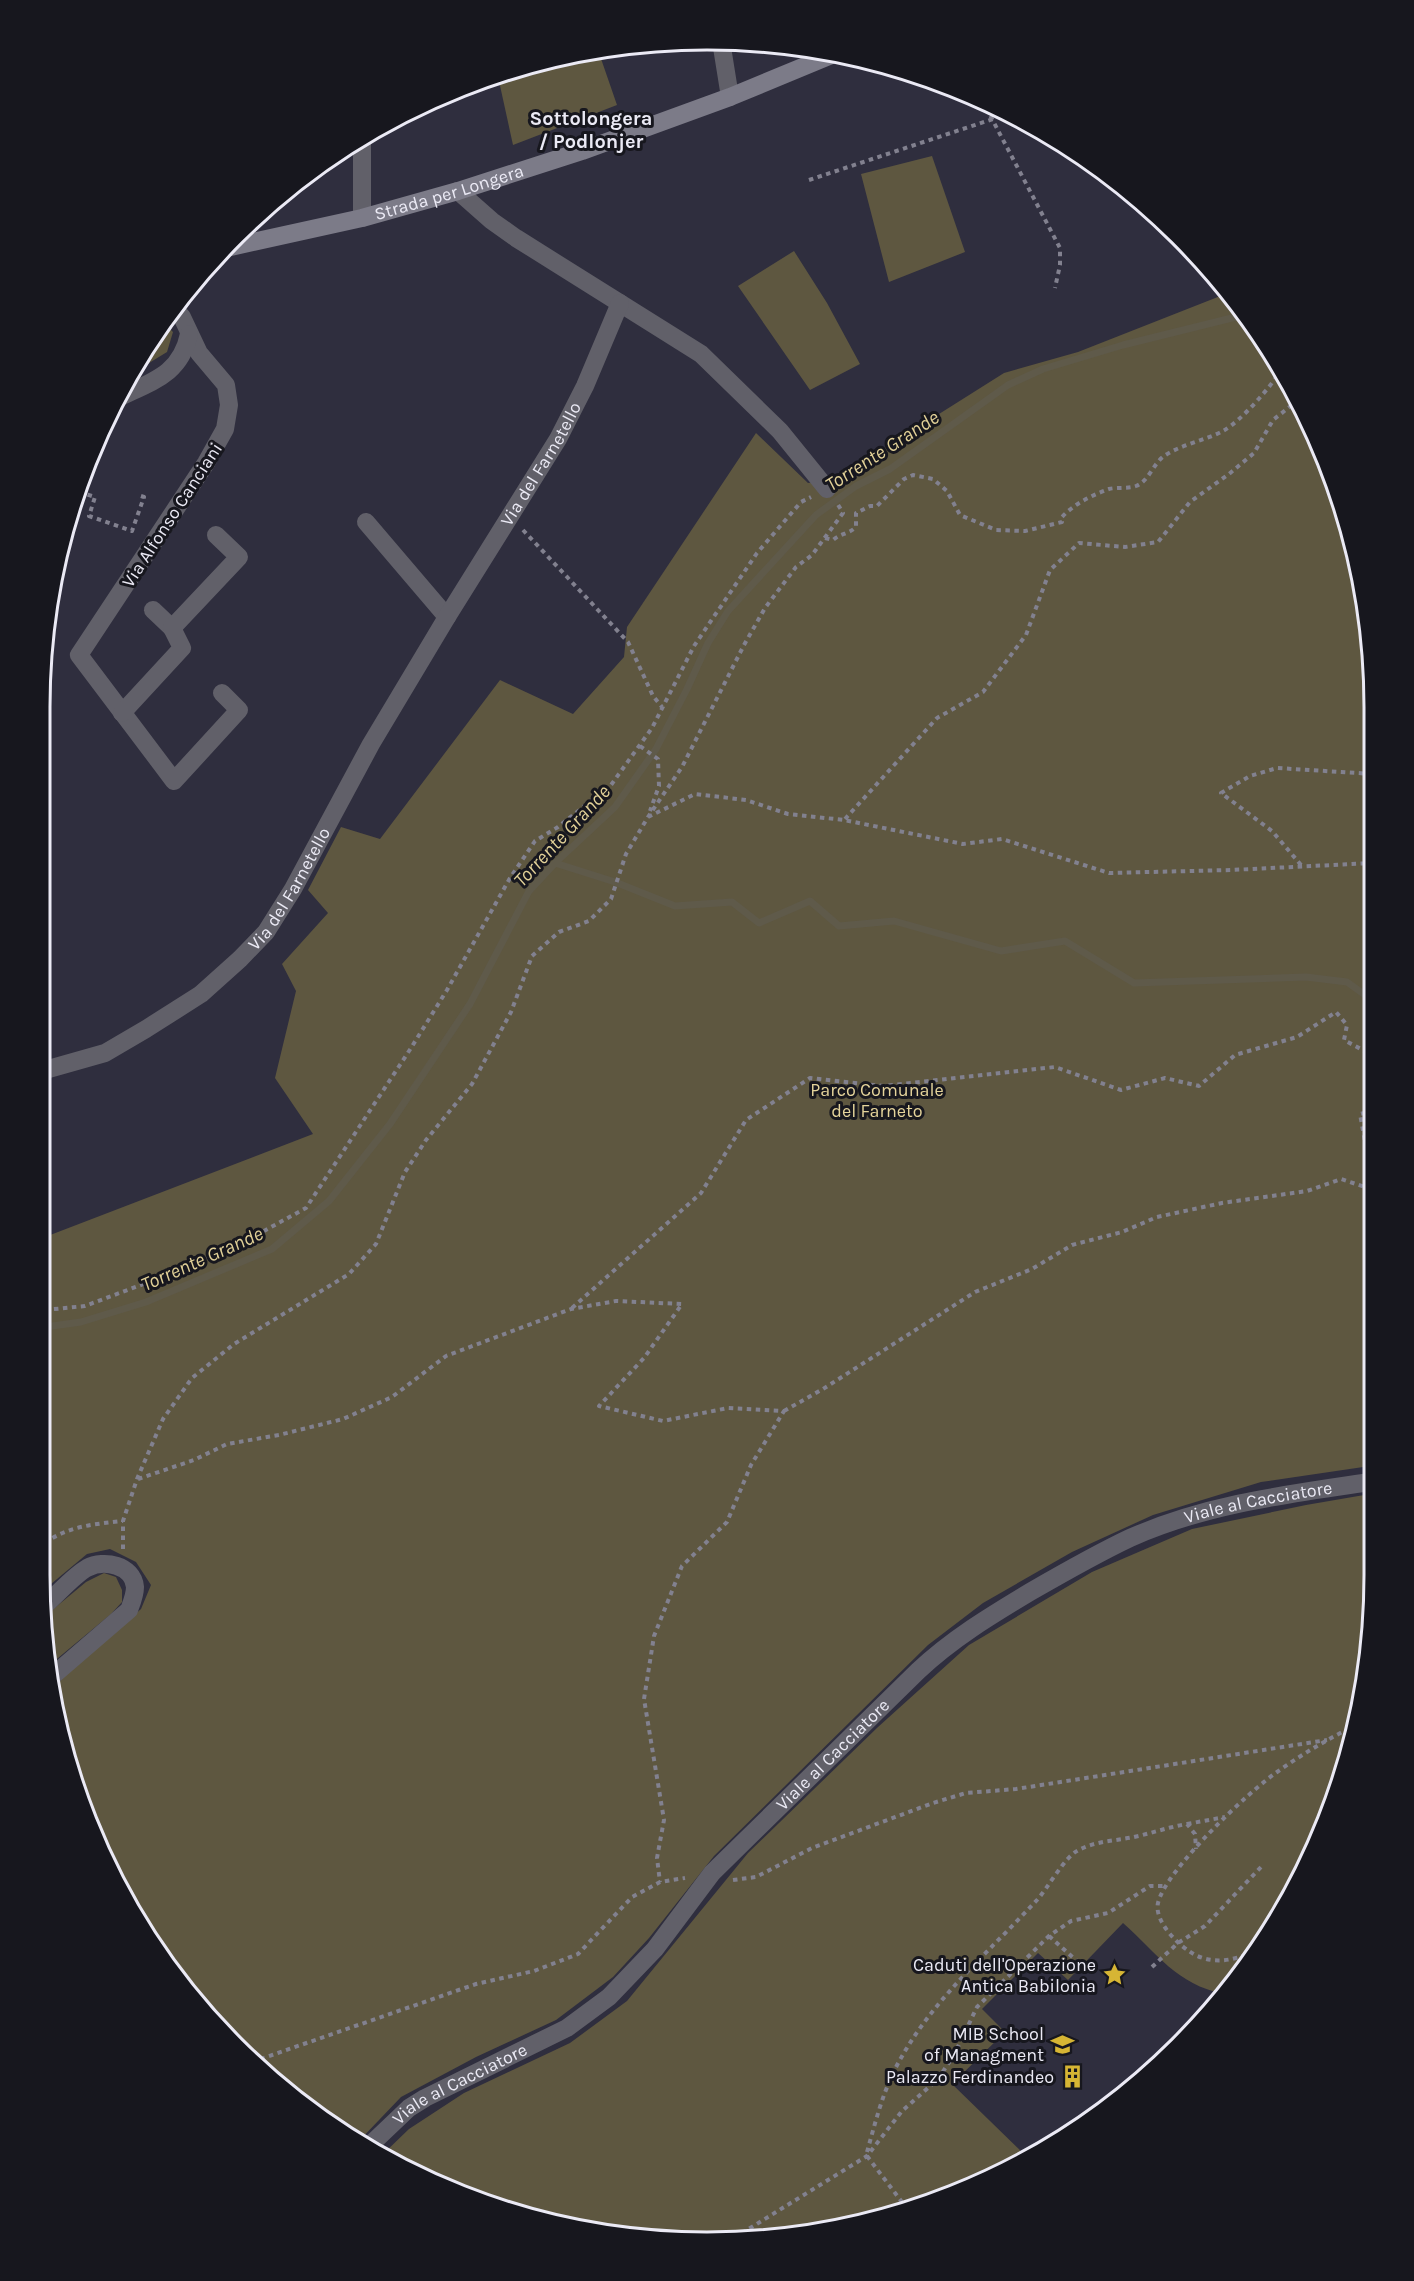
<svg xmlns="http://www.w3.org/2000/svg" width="1414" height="2281" font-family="Karla,sans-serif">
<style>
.green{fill:#5e5740}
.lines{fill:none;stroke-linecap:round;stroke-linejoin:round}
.stream{stroke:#5f5a4a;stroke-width:7}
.path{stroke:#82818f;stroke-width:4;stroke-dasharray:4.5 4.5;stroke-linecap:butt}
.street{stroke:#616069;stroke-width:18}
.secondary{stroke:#7c7b88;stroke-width:18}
.labels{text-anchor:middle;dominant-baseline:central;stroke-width:6;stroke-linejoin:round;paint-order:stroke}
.street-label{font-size:18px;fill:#ebeaf5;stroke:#17171e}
.park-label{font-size:18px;fill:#e5d49b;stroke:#17171e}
.poi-label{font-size:18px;fill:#ebeaf5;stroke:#17171e;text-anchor:end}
.neighbourhood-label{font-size:20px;font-weight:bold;fill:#ebeaf5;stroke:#17171e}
.water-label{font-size:20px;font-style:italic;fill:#e1d097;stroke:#17171e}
.rim{fill:none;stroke:#ebeaf5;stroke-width:3}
</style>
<rect width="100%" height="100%" fill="#2f2e3e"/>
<path class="green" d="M 598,50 L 617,105 L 513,145 L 499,81 L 567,57 Z
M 932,156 L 965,252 L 889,282 L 861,174 Z
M 794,251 L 827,303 L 860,364 L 810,390 L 738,286 Z
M 1228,293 L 1286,373 L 1352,534 L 1374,663 L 1370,1466 L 1261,1482 L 1153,1515 L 1072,1552 L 983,1603 L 928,1645 L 714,1856 L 649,1938 L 613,1977 L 556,2020 L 476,2057 L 401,2097 L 358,2142 L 301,2104 L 234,2046 L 152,1945 L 74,1788 L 51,1688 L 141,1609 L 151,1585 L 136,1562 L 110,1549 L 87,1554 L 45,1589 L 45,1237 L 313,1134 L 275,1078 L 296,991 L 282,964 L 328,913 L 308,890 L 341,827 L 380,839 L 500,680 L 573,714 L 624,657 L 627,627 L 756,433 L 808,483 L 836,479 L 1004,373 L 1078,352 Z
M 164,323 L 173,332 L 167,352 L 136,371 Z
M 1370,1494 L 1369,1661 L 1324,1829 L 1237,1981 L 1224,1994 C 1176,1984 1158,1954 1123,1923 L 1068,1980 L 1038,1953 L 982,2009 L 1005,2032 L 952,2084 L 1027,2157 L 963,2191 L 892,2215 L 887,2211 L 879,2219 L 707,2242 L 577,2229 L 492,2206 L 381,2156 L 409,2129 L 464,2093 L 570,2043 L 627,2001 L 748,1853 L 878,1727 L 969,1645 L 1092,1572 L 1192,1529 L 1306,1505 Z
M 104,1573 L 116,1577 L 122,1590 L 122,1602 L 111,1614 L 46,1668 L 45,1616 L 86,1582 Z"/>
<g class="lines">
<path class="stream" d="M 555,863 L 615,882 L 675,906 L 732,902 L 759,923 L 810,901 L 839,926 L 894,921 L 1001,951 L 1065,941 L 1134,983 L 1306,977 L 1347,982 L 1372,1000
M 45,1327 L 81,1322 L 146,1302 L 272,1249 L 329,1201 L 390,1124 L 470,1004 L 529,891 L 555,863 L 615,807 L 656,749 L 687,689 L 708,643 L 728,611 L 816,515 L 856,486 L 890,469 L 1008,385 L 1043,369 L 1123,345 L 1244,315"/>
<path class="path" d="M 982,100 L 1060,248 L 1060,265 L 1055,288
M 809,180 L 993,119
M 1200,258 L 1213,285
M 79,492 L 95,497 L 89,516 L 132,531 L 144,497 L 138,495
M 523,530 L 628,642 L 653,696 L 662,707
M 825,538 L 833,540 C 841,533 849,534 856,527 L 856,513 L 870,506 L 877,506 L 904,479 L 913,475 L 933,479 L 947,491 L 960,515 L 996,530 L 1025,531 L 1062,522 L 1062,517 C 1074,504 1092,495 1109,489 C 1117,487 1128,489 1136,486 C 1149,481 1153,464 1164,456 C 1182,444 1204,441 1223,431 C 1240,422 1273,385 1282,368
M 640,746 L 658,759 L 659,786 L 650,811
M 648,817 L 695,794 L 746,800 L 788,814 L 844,820 L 963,844 L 1002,839 L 1109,873 L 1231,870 L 1373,863
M 845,819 L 937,718 L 983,692 L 1026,635 L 1050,570 L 1079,543 L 1125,547 L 1158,542 L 1190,502 L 1229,474 L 1254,453 L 1273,420 L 1297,401
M 1301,865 L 1272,831 L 1221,793 L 1250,776 L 1277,768 L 1373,774
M 1371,1175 L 1360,1114 L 1372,1111
M 572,1308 L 701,1193 L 746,1120 L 810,1078 L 883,1086 L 1055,1067 L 1121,1090 L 1165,1078 L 1199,1086 L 1235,1055 L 1297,1037 L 1336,1012 L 1347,1025 L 1344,1040 L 1372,1055
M 45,1310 L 85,1306 L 186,1268 L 262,1232 L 306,1208 L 411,1048 L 447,990 L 510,878 L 535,841 L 558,827 L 611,785 L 652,728 L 694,646 L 757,553 L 801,502 L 811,497
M 784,1411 L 823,1389 L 975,1292 L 1032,1269 L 1072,1245 L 1122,1232 L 1157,1217 L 1222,1203 L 1307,1191 L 1341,1179 L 1371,1189
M 138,1479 L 194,1460 L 227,1444 L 279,1435 L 343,1419 L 392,1397 L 446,1356 L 571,1309 L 616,1301 L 682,1304 L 644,1358 L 599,1406 L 663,1421 L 728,1408 L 784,1411 L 751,1465 L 727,1522 L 682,1566 L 654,1636 L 644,1699 L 664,1820 L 657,1858 L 660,1882
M 45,1543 C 68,1526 95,1524 123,1521
M 123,1549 L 123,1521 L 137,1479 L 163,1419 L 192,1378 L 234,1344 L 349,1274 L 376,1244 L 405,1172 L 426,1140 L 472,1084 L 511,1012 L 532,956 L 559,932 L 589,921 L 611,899 L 626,854 L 648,817 L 682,767 L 744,645 L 765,608 L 796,567 L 812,555 L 843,513 L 837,503
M 1187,1824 L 1225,1817
M 733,1880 L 756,1877 L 812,1848 L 933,1803 L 966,1793 L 1016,1789 L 1327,1740
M 1049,1936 L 1089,1972
M 1254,1951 C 1233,1962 1208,1965 1189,1951 C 1176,1943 1154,1920 1158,1903 C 1165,1871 1248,1792 1277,1772 C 1301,1755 1326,1740 1352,1727
M 1152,1967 L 1178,1943 L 1205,1926 L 1262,1866
M 252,2062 L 476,1984 L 534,1971 L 578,1954 L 632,1897 L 660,1882 L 685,1878
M 1089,2115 L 1092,2119
M 867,2152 C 876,2120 884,2087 901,2058 C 935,1997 990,1951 1037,1900 C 1047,1889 1065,1857 1077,1851 C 1094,1841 1115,1841 1134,1837 C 1152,1833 1169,1827 1187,1824 L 1195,1834 L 1196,1849
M 867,2156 L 908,2210
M 734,2238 L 867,2156 L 902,2111 L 938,2079 L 954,2055 L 977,2007 L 1049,1936 L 1071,1921 L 1108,1913 L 1150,1886 L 1165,1886"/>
<g class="street">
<path d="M 721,41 L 730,97"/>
<path d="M 362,137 L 362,218"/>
<path d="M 458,191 L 492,221 L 516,238 L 701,354 L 780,431 L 827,489"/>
<path d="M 173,307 L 182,317 L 199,353 L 226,385 L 229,405 L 225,429 L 206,463 L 79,655 L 174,781 L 239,710 L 222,693"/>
<path d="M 122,396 C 154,381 181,373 189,334"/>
<path d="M 366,522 L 447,617"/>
<path d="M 153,610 L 172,628"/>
<path d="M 122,713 L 182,648 L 172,628 L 239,557 L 216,535"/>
<path id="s1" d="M 45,1070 L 105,1053 L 146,1029 L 201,994 L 240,959 L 266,932 L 293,889 L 371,744 L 447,617 L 558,439 L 585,386 L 620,303"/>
<path d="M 45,1605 C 57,1595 73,1576 87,1568 C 104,1559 133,1565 135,1587 C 135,1595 132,1602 129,1610 L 49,1679"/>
<path id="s2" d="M 367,2148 L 409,2108 L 425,2098 L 567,2028 L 609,1997 L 655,1949 L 712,1873 L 918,1671 C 952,1639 990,1616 1030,1592 C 1063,1573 1096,1554 1130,1538 C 1206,1504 1289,1494 1370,1482"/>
</g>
<path class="secondary" id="s3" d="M 226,248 L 362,218 L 458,191 L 582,151 L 730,97 L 834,54"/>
</g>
<defs>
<symbol id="sight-bare" viewBox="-9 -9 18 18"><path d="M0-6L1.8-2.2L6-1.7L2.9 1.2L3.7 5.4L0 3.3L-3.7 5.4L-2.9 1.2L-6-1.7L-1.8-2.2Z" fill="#d6b534" stroke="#17171e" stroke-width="2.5" paint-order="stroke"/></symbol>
<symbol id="university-bare" viewBox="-9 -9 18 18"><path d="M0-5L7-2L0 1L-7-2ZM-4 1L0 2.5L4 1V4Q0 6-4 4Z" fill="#d6b534" stroke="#17171e" stroke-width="2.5" paint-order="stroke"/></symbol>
<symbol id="building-bare" viewBox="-9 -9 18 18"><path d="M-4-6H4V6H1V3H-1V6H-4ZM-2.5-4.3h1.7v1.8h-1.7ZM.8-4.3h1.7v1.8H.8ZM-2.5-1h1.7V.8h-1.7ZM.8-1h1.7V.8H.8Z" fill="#d6b534" stroke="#17171e" stroke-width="2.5" paint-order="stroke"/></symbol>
</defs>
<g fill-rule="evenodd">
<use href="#sight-bare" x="1098" y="1958" width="33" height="33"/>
<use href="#university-bare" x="1046" y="2028" width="33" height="33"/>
<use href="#building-bare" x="1056" y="2060" width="33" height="33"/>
</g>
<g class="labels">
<g class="street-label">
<text stroke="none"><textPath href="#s3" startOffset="230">Strada per Longera</textPath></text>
<text stroke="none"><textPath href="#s1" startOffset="808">Via del Farnetello</textPath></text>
<text transform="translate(172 515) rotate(-57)">Via Alfonso Canciani</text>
<text stroke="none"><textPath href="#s1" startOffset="314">Via del Farnetello</textPath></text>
<text stroke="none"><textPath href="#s2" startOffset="1122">Viale al Cacciatore</textPath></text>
<text stroke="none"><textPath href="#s2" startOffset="618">Viale al Cacciatore</textPath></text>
<text stroke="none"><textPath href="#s2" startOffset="114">Viale al Cacciatore</textPath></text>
</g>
<g class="park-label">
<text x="877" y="1090">Parco Comunale<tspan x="877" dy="21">del Farneto</tspan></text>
</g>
<g class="poi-label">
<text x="1096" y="1965">Caduti dell'Operazione<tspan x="1096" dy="21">Antica Babilonia</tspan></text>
<text x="1044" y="2034">MIB School<tspan x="1044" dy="21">of Managment</tspan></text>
<text x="1054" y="2077">Palazzo Ferdinandeo</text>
</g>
<g class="neighbourhood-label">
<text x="591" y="118">Sottolongera<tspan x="591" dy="23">/ Podlonjer</tspan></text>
</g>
<g class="water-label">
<text transform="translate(882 451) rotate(-33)">Torrente Grande</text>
<text transform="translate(562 836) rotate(-47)">Torrente Grande</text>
<text transform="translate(202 1259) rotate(-24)">Torrente Grande</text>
</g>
</g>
<path d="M0 0H1414V2281H0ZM707 50H707A657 657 0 0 1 1364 707V1575A657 657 0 0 1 707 2232H707A657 657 0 0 1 50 1575V707A657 657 0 0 1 707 50Z" fill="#17171e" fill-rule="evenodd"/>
<path class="rim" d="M707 50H707A657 657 0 0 1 1364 707V1575A657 657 0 0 1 707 2232H707A657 657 0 0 1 50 1575V707A657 657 0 0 1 707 50Z"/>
</svg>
